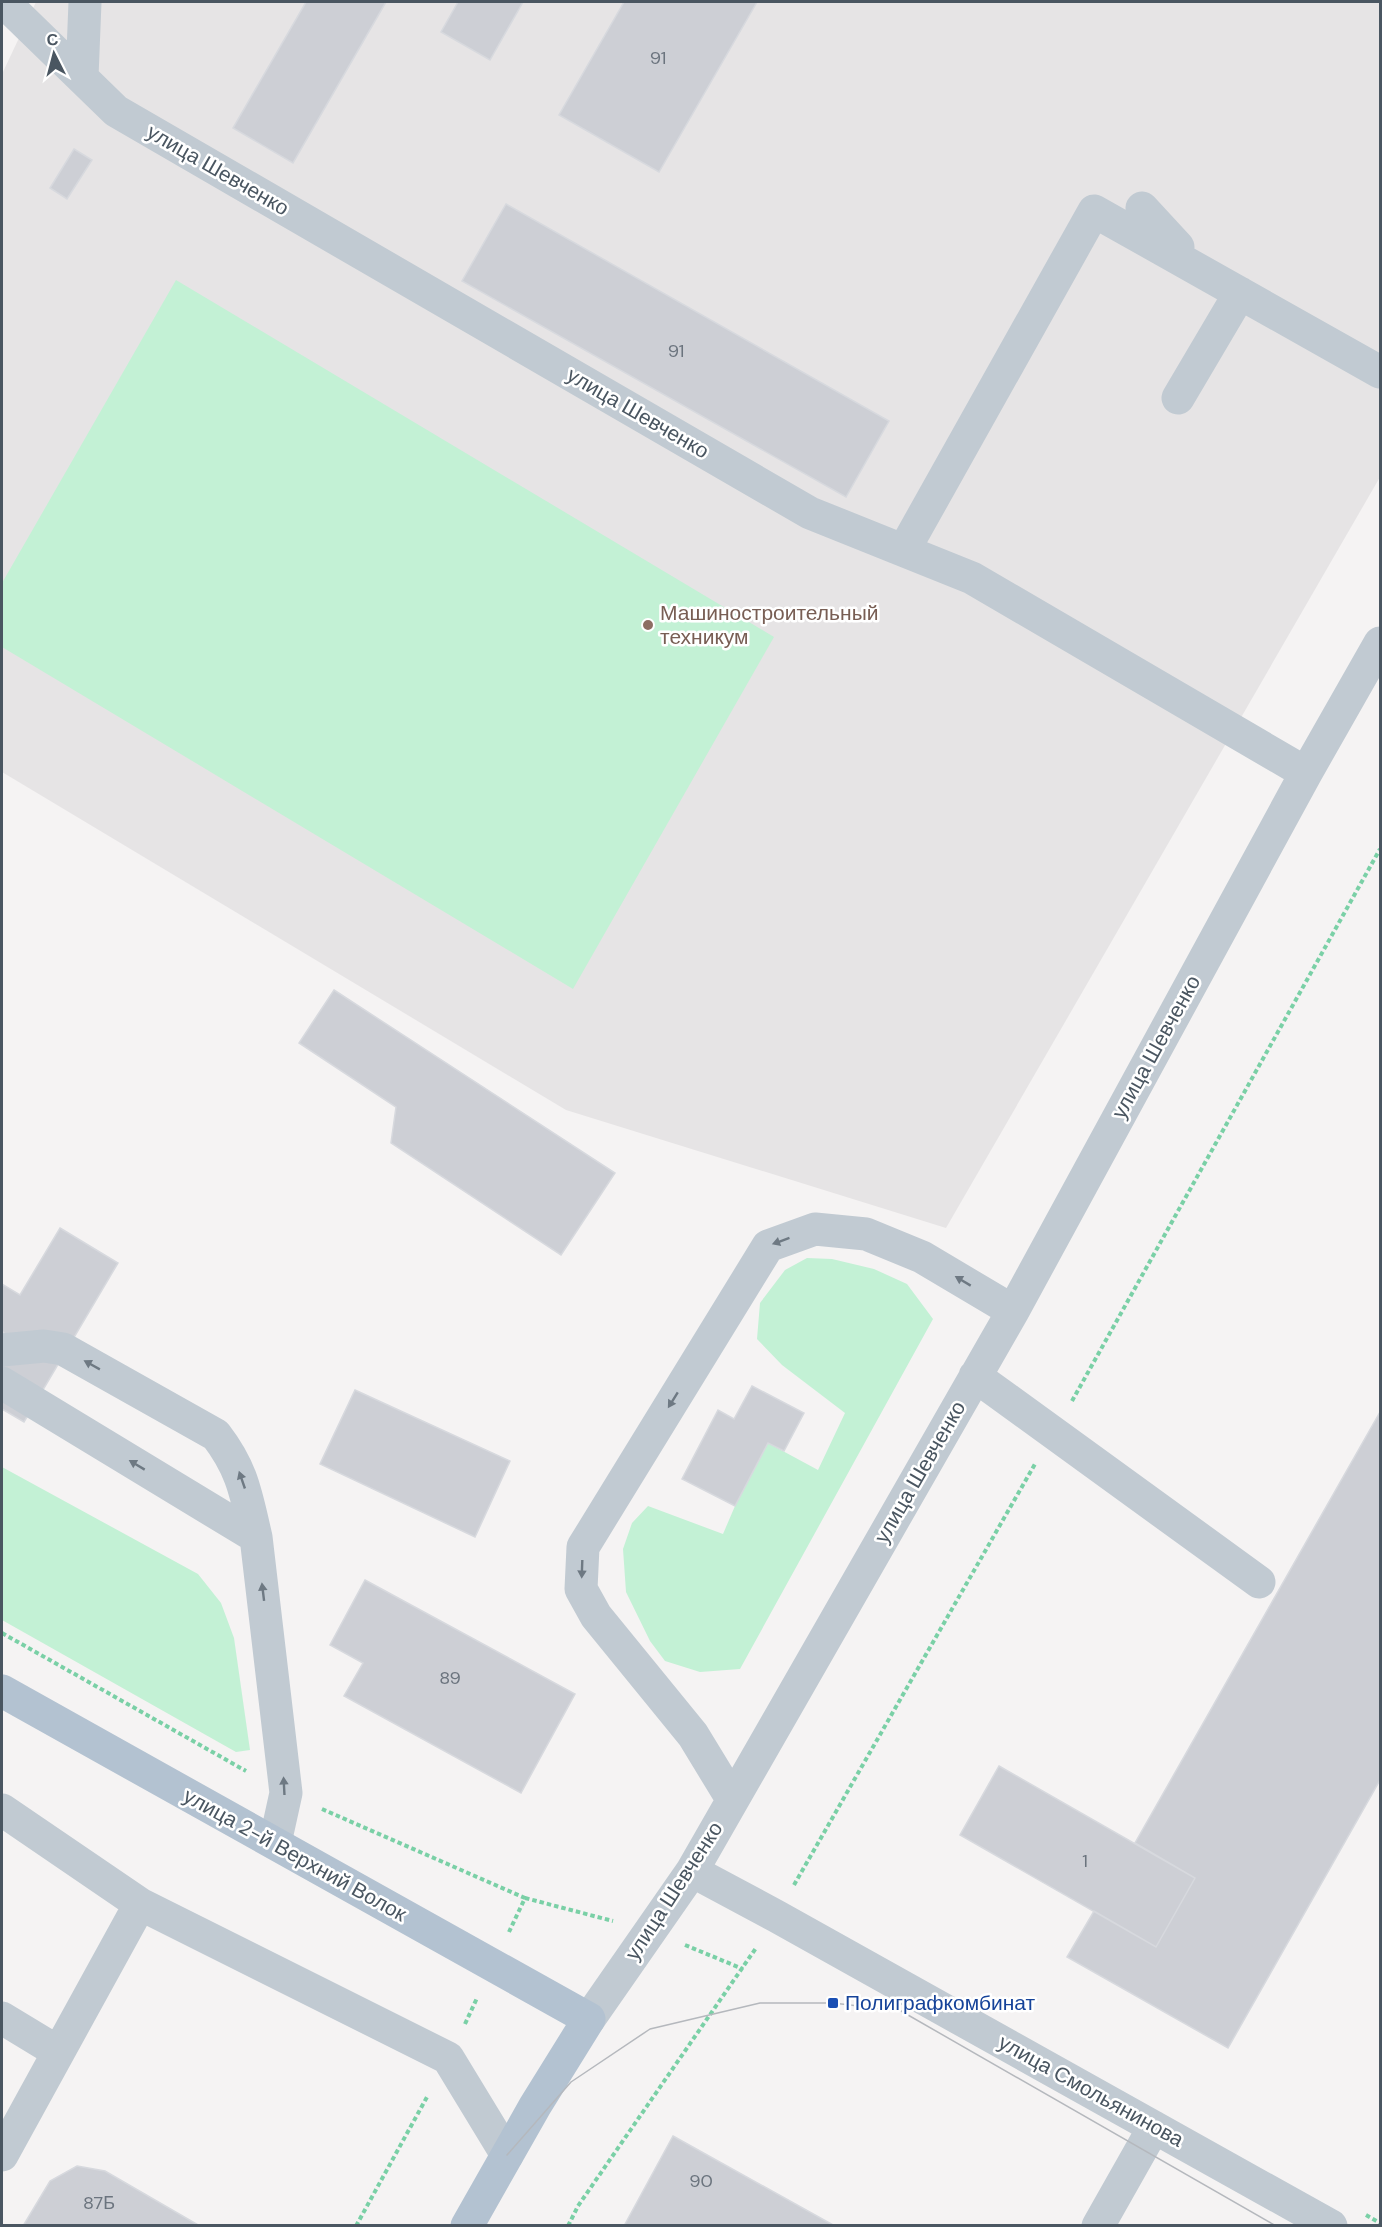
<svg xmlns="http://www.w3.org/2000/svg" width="1382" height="2227" font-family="'DM Sans',sans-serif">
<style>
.education{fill:#e6e4e5}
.green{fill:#c3f1d5}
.building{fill:#cdcfd5;stroke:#d7d9de;stroke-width:1.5}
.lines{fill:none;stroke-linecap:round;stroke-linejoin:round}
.path{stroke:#7ad0a6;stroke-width:4;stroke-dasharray:4.5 3;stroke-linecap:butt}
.minor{stroke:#c1cad2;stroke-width:33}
.major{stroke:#b3c2d1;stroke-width:33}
.tram{stroke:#b5b8bd;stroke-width:1.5}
.oneway{fill:#6e7983}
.education-dot{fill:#8d6e63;stroke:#fff;stroke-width:2}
.transit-dot{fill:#1a4fb4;stroke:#fff;stroke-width:2}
.labels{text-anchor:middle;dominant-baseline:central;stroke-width:5;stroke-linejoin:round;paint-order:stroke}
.number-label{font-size:18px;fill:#6b747e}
.street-label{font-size:21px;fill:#4a5661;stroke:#fff}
.education-label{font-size:21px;fill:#785e54;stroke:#fff;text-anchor:start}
.transit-label{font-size:21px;fill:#164399;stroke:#fff;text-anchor:start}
</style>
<rect width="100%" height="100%" fill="#f5f3f3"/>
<path class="education" d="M 36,2 L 1380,2 L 1380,477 L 946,1228 L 566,1110 L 2,772 L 2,74 Z"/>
<path class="green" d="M 176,280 L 774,637 L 573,989 L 2,647 L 2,583 Z
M 807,1258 L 832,1259 L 874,1269 L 907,1284 L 933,1319 L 740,1669 L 700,1672 L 665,1661 L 650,1641 L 626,1592 L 623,1549 L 632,1523 L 648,1506 L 723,1534 L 735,1506 L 768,1443 L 818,1470 L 845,1413 L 782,1365 L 757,1339 L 760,1303 L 785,1270 Z
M 2,1467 L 198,1574 L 221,1603 L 234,1638 L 250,1750 L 236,1752 L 2,1620 Z"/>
<path class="building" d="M 306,2 L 386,2 L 293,163 L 233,128 Z
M 458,2 L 523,2 L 490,60 L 441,32 Z
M 624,2 L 757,2 L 659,172 L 559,115 Z
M 74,149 L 92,160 L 67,199 L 50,188 Z
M 506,204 L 889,421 L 846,497 L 462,281 Z
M 334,990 L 615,1173 L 561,1255 L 391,1143 L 396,1107 L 299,1043 Z
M 60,1228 L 118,1263 L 24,1422 L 2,1409 L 2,1337 L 4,1333 L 2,1331 L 2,1284 L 20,1295 Z
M 752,1386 L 804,1413 L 784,1451 L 768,1443 L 735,1506 L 682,1479 L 718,1410 L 734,1419 Z
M 355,1390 L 510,1461 L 475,1537 L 320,1464 Z
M 1380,1412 L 1380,1780 L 1228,2048 L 1067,1957 L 1094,1911 L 1156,1947 L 1195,1878 L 1135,1843 Z
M 365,1580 L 575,1694 L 521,1793 L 344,1696 L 363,1663 L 330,1645 Z
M 999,1766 L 1195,1878 L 1156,1947 L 960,1835 Z
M 673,2136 L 835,2226 L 624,2226 Z
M 77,2166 L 105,2171 L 200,2226 L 23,2226 L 50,2181 Z"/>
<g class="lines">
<path class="path" d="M 1072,1401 L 1380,849
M 2,1633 L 246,1771
M 322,1809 L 525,1898 L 509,1932
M 794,1885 L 1035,1464
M 525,1898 L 613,1921
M 685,1945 L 743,1969
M 465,2024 L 477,1998
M 1366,2215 L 1380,2223
M 356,2226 L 427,2097
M 568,2226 L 578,2206 L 756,1948"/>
<path class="minor" d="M 4,2 L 116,111 L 810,513 L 972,578 L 1306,773
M 82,77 L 85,2
M 1142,208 L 1178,247
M 1178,398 L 1240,293
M 904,550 L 1094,211 L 1380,372
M 2,1350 L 44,1346 L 63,1349 L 216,1435 C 243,1470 246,1495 256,1537
M 975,1376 L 1259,1582
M 2,1383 L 256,1537 L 286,1793 L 275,1843
M 732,1799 L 693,1735 L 596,1616 L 581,1589 L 583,1547 L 768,1246 L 815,1229 L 866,1234 L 922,1257 L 1013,1311
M 2,1810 L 140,1904 L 448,2058 L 507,2155
M 692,1871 L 776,1916 L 1331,2226
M 2,2018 L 58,2052
M 589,2019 L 692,1871 L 1013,1311 L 1306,773 L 1380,643
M 2,2155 L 140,1904
M 1098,2226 L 1154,2127"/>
<path class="major" d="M 2,1691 L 589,2019 L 535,2106 L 467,2226"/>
<path class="tram" d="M 507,2155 L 571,2082 L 650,2029 L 760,2003 L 833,2003 L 901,2011 L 1276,2226"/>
</g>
<defs><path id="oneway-solid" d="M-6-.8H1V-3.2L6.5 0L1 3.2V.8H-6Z" transform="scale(1.5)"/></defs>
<g class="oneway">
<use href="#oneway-solid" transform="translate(781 1241) rotate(160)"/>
<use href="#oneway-solid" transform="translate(963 1281) rotate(-149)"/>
<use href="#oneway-solid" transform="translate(92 1365) rotate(-151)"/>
<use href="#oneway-solid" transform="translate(673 1400) rotate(122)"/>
<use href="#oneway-solid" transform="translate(137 1465) rotate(-149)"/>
<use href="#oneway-solid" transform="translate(242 1480) rotate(-109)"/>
<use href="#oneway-solid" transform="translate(582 1569) rotate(92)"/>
<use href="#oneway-solid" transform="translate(263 1592) rotate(-97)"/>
<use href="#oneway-solid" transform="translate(284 1786) rotate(-93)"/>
</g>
<circle class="education-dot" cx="648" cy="625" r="6"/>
<rect class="transit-dot" x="827" y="1997" width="12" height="12" rx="3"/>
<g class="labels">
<g class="number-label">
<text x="658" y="58">91</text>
<text x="676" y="351">91</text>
<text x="450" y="1678">89</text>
<text x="1085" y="1861">1</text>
<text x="701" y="2181">90</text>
<text x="99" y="2203">87Б</text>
</g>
<g class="street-label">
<text transform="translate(218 170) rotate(30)">улица Шевченко</text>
<text transform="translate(638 413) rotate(30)">улица Шевченко</text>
<text transform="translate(1156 1047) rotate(-61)">улица Шевченко</text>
<text transform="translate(920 1472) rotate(-60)">улица Шевченко</text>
<text transform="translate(295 1855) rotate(29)">улица 2-й Верхний Волок</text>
<text transform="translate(674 1891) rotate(-57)">улица Шевченко</text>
<text transform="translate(1091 2091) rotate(29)">улица Смольянинова</text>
</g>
<g class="education-label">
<text x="660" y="613">Машиностроительный<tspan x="660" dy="24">техникум</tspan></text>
</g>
<g class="transit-label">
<text x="845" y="2003">Полиграфкомбинат</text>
</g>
</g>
<rect width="1382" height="2227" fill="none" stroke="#4a5661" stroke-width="6"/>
<g transform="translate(54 54) rotate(354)" stroke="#ffffff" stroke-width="4.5" paint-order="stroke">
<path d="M0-4.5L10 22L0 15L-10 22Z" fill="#4a5661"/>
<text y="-9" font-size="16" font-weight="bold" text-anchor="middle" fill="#4a5661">С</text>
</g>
</svg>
